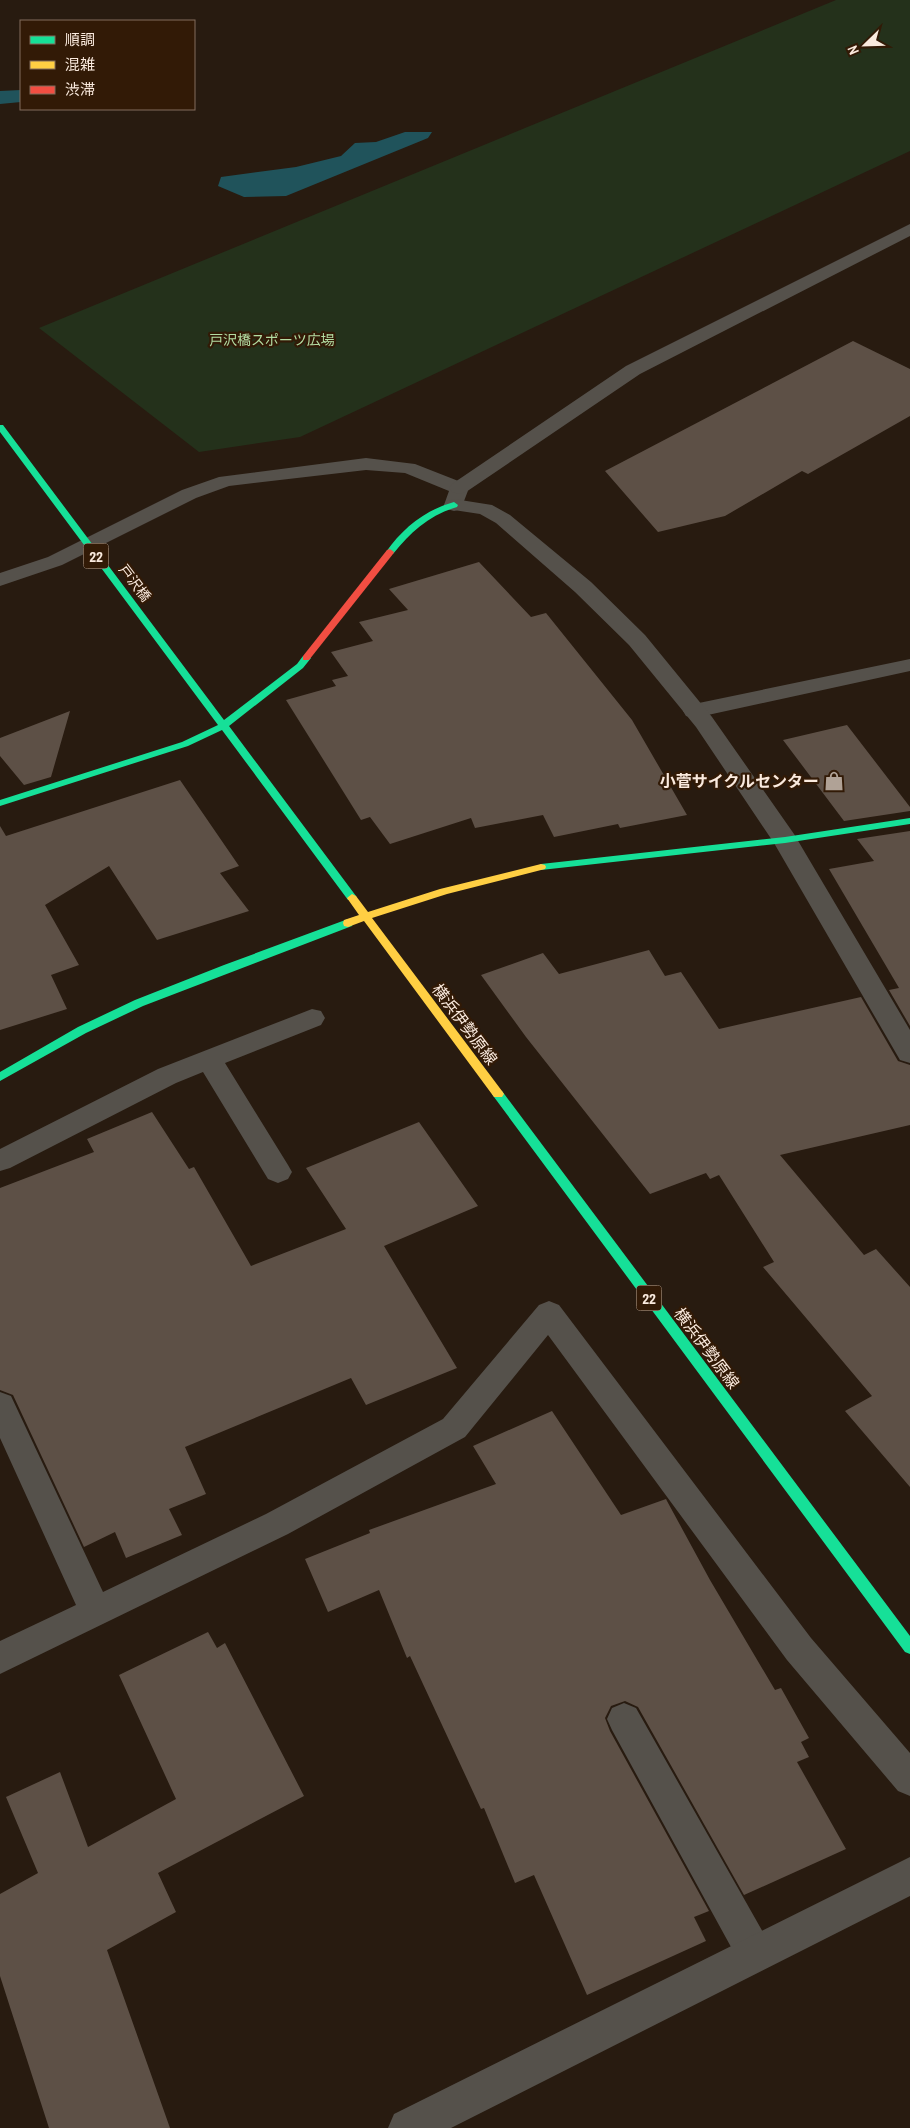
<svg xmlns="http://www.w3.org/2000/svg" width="910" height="2128" font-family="'Archivo Narrow','Noto Sans JP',sans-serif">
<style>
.green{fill:#24311b}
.water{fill:#20535b}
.building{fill:#5d5046}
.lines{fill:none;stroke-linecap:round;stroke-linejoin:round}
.lane{fill:#55514b;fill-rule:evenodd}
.street{fill:#55514b;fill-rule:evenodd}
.fast{fill:#16e098;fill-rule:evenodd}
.slow{fill:#ffcf43;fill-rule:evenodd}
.jam{fill:#f24e42;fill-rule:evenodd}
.labels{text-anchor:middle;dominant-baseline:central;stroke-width:4.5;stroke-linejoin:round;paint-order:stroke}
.far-park-label{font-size:14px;fill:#b3dda3;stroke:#321a06}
.far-street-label{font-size:14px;fill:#faeade;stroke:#321a06}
.shield{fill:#321a06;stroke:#beac9d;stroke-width:1}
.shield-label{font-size:15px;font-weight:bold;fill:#faeade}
.poi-label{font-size:16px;font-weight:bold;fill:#faeade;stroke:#321a06;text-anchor:end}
.street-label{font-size:16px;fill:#faeade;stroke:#321a06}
</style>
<rect width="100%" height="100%" fill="#281b10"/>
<path class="green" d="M 836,0 L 910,0 L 910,151 L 300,437 L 199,452 L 39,328 Z"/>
<path class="water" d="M 21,90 L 21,102 L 0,104 L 0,91 Z
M 405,132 L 432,132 L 428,138 L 286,196 L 244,197 L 218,186 L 221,177 L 296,167 L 341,156 L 355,143 L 376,142 Z"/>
<path class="building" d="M 853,341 L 910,369 L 910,416 L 808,474 L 802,471 L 725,516 L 658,532 L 605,471 Z
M 479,562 L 531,617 L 546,613 L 632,720 L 687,815 L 620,828 L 618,824 L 554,837 L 543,815 L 475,828 L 471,818 L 390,844 L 370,817 L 361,820 L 286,700 L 336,686 L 332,680 L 348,676 L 331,652 L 373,641 L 359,622 L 408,610 L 389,589 Z
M 70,711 L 51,777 L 24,785 L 0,756 L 0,738 Z
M 847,725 L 910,807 L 910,811 L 844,821 L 783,740 Z
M 180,780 L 239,866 L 220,873 L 249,911 L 157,940 L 109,866 L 45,905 L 79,965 L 51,975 L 67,1009 L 0,1030 L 0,826 L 6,836 Z
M 910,831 L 910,1026 L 889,990 L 899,988 L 829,869 L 874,861 L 857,839 Z
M 649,950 L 665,976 L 681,972 L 719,1029 L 861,997 L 898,1061 L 910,1065 L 910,1125 L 780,1155 L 864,1255 L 876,1249 L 910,1287 L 910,1487 L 845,1411 L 872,1396 L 763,1267 L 774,1262 L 719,1175 L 710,1179 L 706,1173 L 650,1194 L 526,1037 L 481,975 L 543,953 L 559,974 Z
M 152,1112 L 189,1169 L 194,1167 L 251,1266 L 346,1229 L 306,1168 L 419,1122 L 478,1206 L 384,1246 L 457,1368 L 366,1405 L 351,1378 L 185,1447 L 206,1494 L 169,1509 L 182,1535 L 126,1558 L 115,1532 L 84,1547 L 13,1395 L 0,1390 L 0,1188 L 94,1152 L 87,1139 Z
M 552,1411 L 621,1515 L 666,1499 L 667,1501 L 710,1580 L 775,1690 L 781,1688 L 809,1738 L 801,1742 L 809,1757 L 797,1762 L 846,1849 L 744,1895 L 638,1707 L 625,1701 L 611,1706 L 605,1718 L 610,1731 L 709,1911 L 694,1917 L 706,1941 L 587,1995 L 534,1875 L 515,1883 L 484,1808 L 481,1809 L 410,1656 L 407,1658 L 379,1590 L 328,1612 L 305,1559 L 370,1533 L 369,1530 L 496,1484 L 473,1446 Z
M 208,1632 L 217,1648 L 225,1643 L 304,1796 L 158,1873 L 176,1912 L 107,1950 L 170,2128 L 49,2128 L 0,1976 L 0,1894 L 38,1873 L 6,1797 L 60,1772 L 88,1847 L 176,1799 L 119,1675 Z"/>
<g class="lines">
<path class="lane" d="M 366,458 L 415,464 L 466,484 L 469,488 L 461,509 L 454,511 L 447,509 L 444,505 L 449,491 L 405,473 L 366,470 L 229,486 L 196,498 L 62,565 L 0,586 L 0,573 L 48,557 L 182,490 L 219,477 Z
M 910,659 L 910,671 L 694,718 L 686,716 L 683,711 L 686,706 L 694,704 Z
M 312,1009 L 321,1011 L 325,1018 L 321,1025 L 225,1063 L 288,1165 L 292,1172 L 288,1179 L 278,1183 L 268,1179 L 203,1072 L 176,1083 L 10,1168 L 0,1171 L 0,1149 L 158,1069 Z
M 549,1301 L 559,1305 L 811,1638 L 910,1753 L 910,1796 L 898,1791 L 787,1660 L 548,1335 L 465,1437 L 288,1534 L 0,1674 L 0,1641 L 76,1605 L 0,1438 L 0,1392 L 11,1396 L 103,1592 L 266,1514 L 443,1419 L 539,1305 Z
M 624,1703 L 636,1708 L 768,1941 L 774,1954 L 768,1967 L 755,1973 L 742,1967 L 612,1730 L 607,1719 L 612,1708 Z"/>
<path class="street" d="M 910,224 L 910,236 L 640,374 L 466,492 L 459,494 L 452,492 L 449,488 L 452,484 L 626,366 Z
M 454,499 L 492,505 L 510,515 L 591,582 L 645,635 L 712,717 L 794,834 L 910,1030 L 910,1063 L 900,1060 L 774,843 L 696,727 L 629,645 L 575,592 L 496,523 L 480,514 L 447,509 L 444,505 L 447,501 Z
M 910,1857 L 910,1896 L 451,2128 L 388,2128 L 394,2114 Z"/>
<path class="fast" d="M 0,425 L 3,425 L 224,720 L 297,664 L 303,656 L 309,656 L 311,658 L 303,668 L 229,726 L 356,896 L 357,898 L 356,900 L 348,900 L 222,730 L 188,746 L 0,806 L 0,800 L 182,742 L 218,725 L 0,432 Z
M 454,502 L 458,505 L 457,507 C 429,515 411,532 393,554 L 387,554 L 386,552 C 403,528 425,510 454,502 Z
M 910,818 L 910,824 L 785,843 L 541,870 L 536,867 L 541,864 L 785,837 Z
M 348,919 L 352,920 L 353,923 L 352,926 L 143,1006 L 86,1033 L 0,1081 L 0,1072 L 78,1027 L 135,1000 L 224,965 Z
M 498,1090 L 502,1091 L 910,1636 L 910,1654 L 905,1652 L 494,1097 L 492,1094 L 494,1091 Z"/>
<path class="slow" d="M 541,864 L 545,865 L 546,867 L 545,869 L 447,894 L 372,918 L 502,1091 L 504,1094 L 502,1097 L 494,1097 L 364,921 L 348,927 L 344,926 L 343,923 L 344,920 L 359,915 L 347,898 L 352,894 L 356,896 L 368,912 L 440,889 Z"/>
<path class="jam" d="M 390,549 L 394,552 L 393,554 L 309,660 L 303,660 L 303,656 L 387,550 Z"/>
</g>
<defs>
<symbol id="shop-bare" viewBox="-9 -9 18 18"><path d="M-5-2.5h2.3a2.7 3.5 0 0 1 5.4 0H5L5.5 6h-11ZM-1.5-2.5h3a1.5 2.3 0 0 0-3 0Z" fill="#b0a296" stroke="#321a06" stroke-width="2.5" paint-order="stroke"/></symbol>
</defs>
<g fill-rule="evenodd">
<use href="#shop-bare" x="820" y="767" width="28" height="28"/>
</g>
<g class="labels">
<g class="far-park-label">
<text x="272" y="340">戸沢橋スポーツ広場</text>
</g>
<g class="far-street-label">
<text transform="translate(135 583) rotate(53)">戸沢橋</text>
</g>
<g class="shield">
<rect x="83.5" y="543.5" width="25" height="25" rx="4"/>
<rect x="636.5" y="1285.5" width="25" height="25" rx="4"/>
</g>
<g class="shield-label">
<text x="96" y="556">22</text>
<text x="649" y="1298">22</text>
</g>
<g class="poi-label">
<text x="819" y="781">小菅サイクルセンター</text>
</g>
<g class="street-label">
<text transform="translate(465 1024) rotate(53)">横浜伊勢原線</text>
<text transform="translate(707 1348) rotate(53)">横浜伊勢原線</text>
</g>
</g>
<rect x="20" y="20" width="175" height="90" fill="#321a06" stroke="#826d5c"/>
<rect x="30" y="36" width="25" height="8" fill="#16e098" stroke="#826d5c"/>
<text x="65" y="45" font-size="15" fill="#faeade">順調</text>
<rect x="30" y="61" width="25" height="8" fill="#ffcf43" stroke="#826d5c"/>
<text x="65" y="70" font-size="15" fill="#faeade">混雑</text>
<rect x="30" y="86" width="25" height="8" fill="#f24e42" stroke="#826d5c"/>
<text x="65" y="95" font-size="15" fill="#faeade">渋滞</text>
<g transform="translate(865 45) rotate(247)" stroke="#321a06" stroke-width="4" paint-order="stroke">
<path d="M0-4L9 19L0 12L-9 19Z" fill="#faeade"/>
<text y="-8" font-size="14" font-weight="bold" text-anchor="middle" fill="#faeade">N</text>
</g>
</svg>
